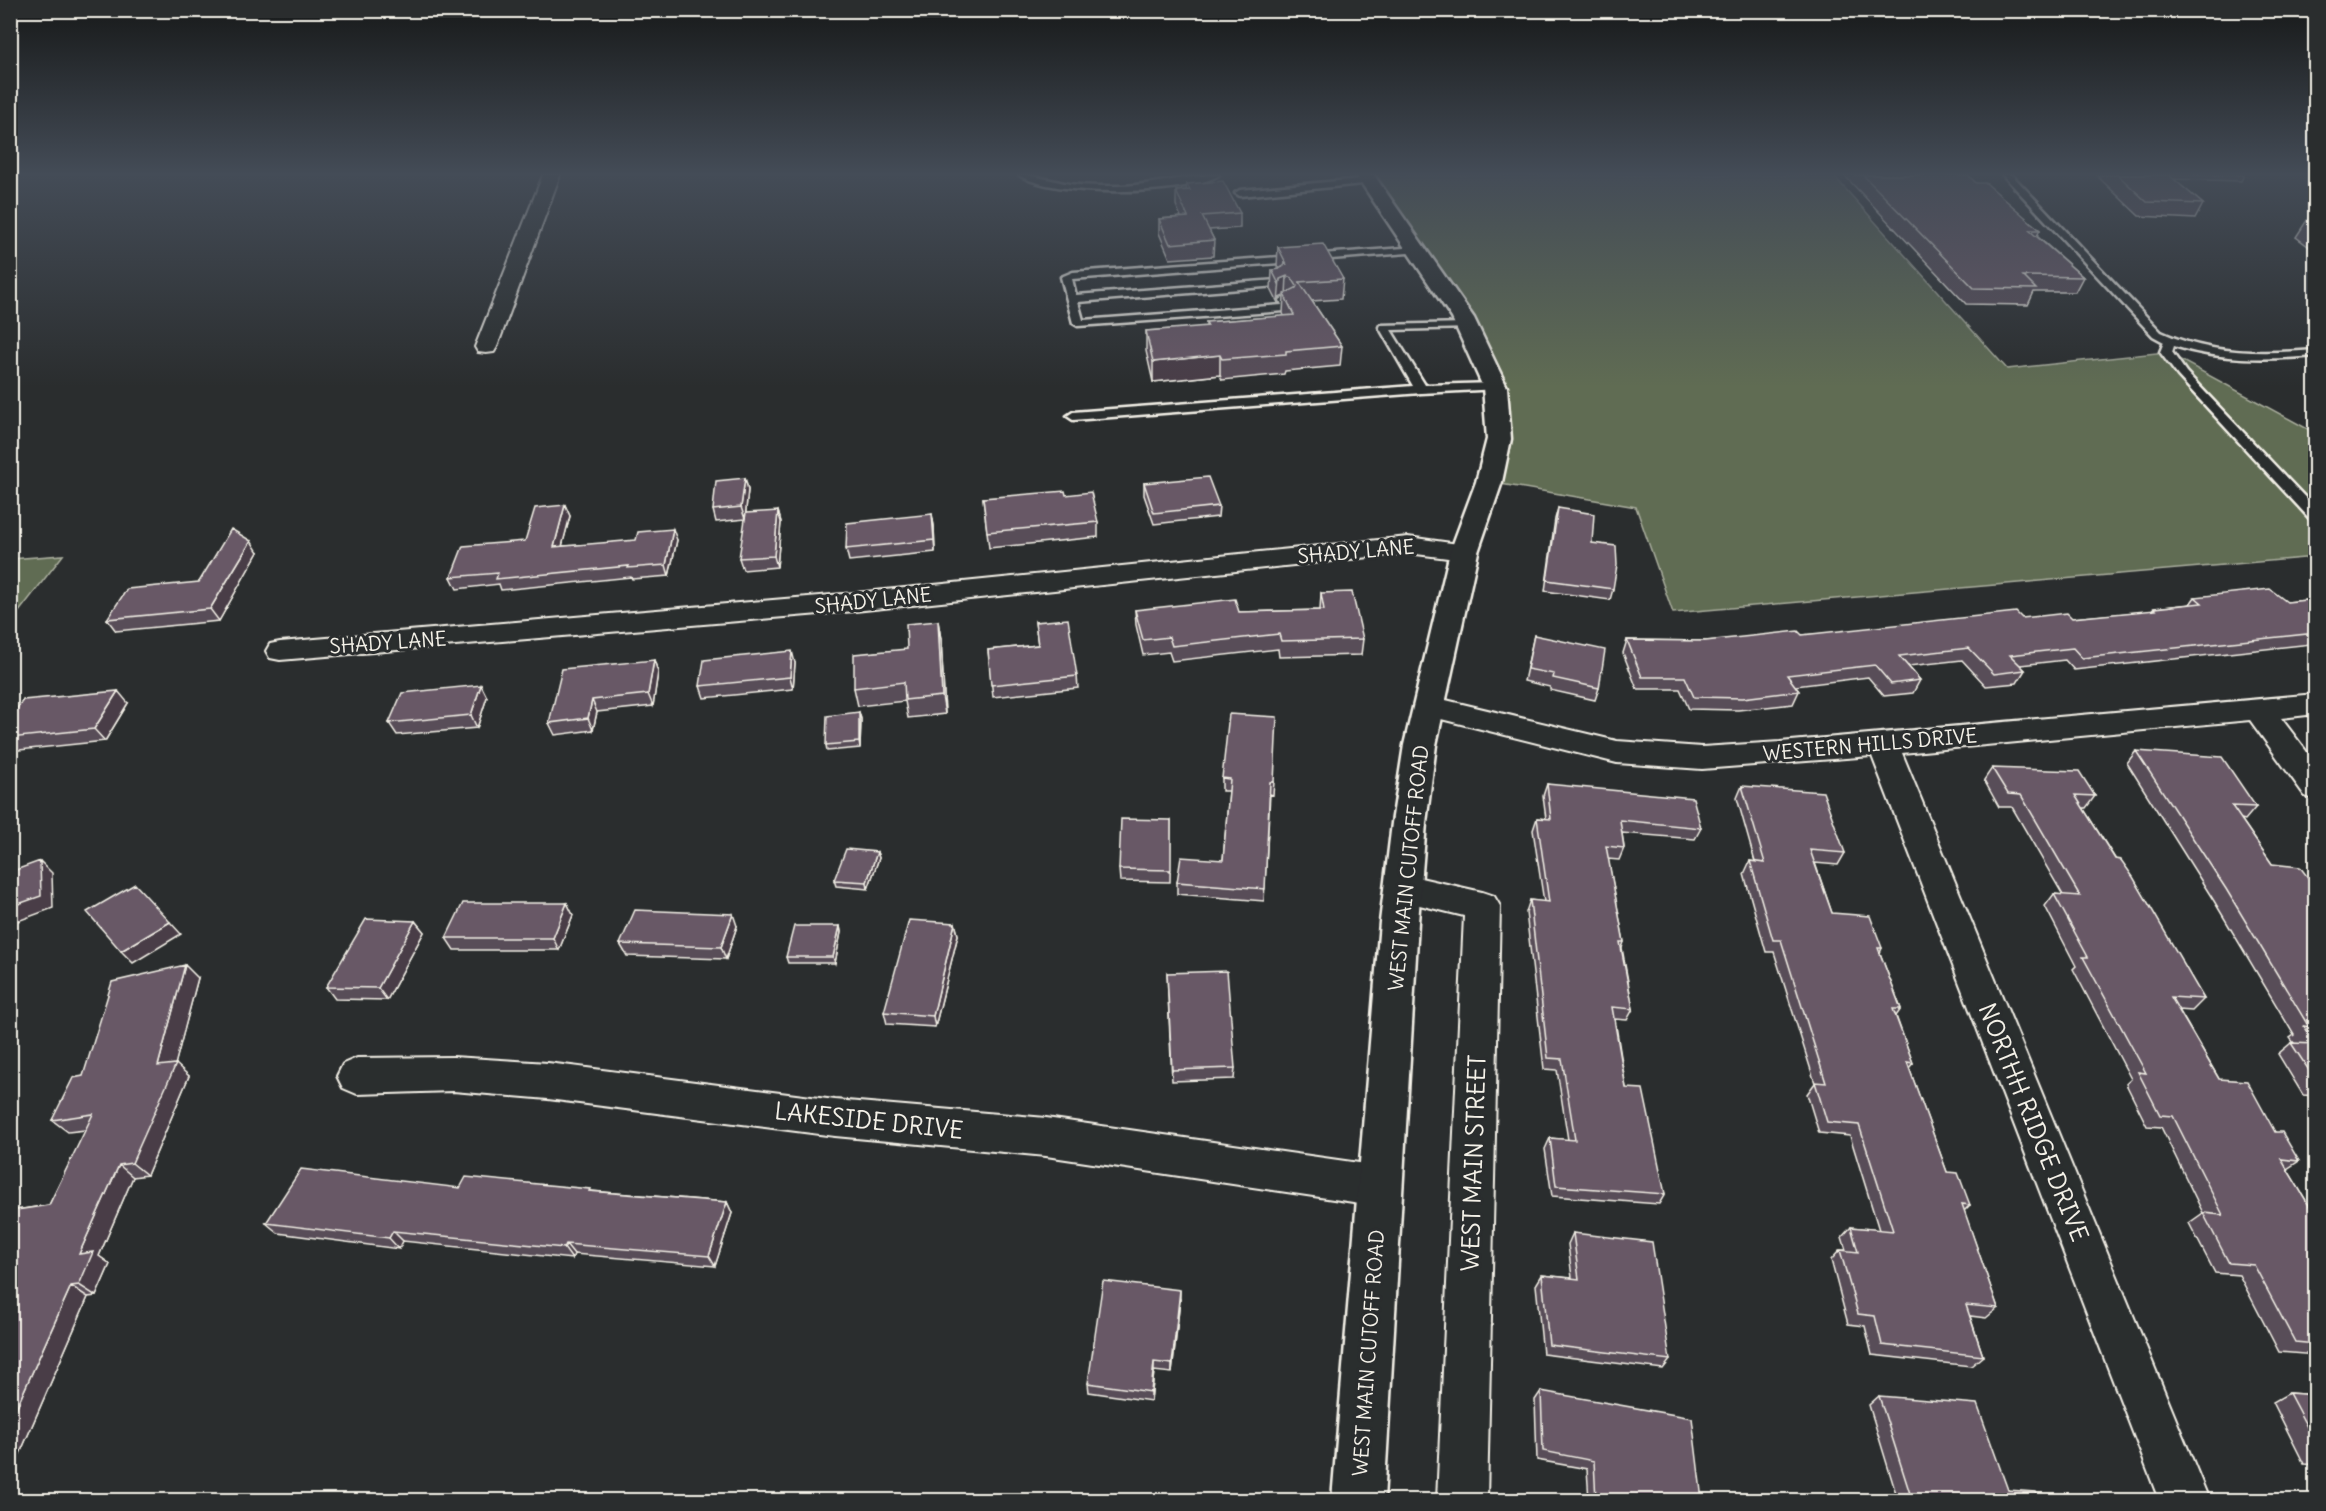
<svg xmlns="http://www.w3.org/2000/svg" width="2326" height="1511" font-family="Delius,sans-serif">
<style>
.green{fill:#606c53;stroke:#aaae9e;stroke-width:1.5}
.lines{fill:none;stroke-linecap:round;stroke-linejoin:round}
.service-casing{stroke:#f4f1e8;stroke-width:5}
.minor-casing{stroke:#f4f1e8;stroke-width:4}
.secondary-casing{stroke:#f4f1e8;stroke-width:5}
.service{fill:#2a2d2e;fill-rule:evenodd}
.minor{fill:#2a2d2e;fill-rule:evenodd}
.secondary{fill:#2a2d2e;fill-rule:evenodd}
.wall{fill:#594d58;stroke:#f4f1e8;stroke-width:1.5}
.shaded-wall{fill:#483e47;stroke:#f4f1e8;stroke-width:1.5}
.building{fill:#675966;stroke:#f4f1e8;stroke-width:1.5}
.labels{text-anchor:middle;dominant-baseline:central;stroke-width:6;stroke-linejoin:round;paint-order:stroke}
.street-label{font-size:20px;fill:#f4f1e8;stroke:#2a2d2e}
.near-street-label{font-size:24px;fill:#f4f1e8;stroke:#2a2d2e}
</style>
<rect width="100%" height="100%" fill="#2a2d2e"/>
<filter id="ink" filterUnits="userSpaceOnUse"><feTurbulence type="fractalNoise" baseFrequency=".0167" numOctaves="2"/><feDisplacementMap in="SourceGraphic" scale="12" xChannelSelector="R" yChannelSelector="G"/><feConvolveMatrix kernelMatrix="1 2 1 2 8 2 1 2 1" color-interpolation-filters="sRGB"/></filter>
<g filter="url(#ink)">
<path class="green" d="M 1365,175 L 1833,175 L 2007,369 L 2166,352 L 2315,433 L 2315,557 L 1673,613 L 1636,507 L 1489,482 L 1495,387 Z
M 63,555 L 11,622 L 11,559 Z"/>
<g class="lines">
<defs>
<path id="service" d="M 1019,175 C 1036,175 1052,181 1070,184 C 1085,186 1101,186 1117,186 C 1151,186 1185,175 1219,175 C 1186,196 1052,197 1019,175 Z
M 2003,175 L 2012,175 L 2161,332 C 2211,355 2261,354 2316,350 L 2316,356 C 2267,360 2221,361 2174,346 L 2172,352 L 2186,372 L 2316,509 L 2316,521 L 2311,520 L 2178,376 L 2160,352 L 2164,342 L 2153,336 Z
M 1370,178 L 1373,179 L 1373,183 L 1240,196 L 1235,193 L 1240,190 Z
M 1418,247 L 1423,250 L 1421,252 L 1072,279 L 1076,295 L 1277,280 L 1282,283 L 1277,286 L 1078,302 L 1083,320 L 1282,305 L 1280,300 L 1285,297 L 1289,298 L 1293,306 L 1285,311 L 1078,326 L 1073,323 L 1061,277 L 1073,272 Z
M 1467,323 L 1472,326 L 1471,328 L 1391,330 L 1425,385 L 1495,383 L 1499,385 L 1499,389 L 1421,393 L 1073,420 L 1067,416 L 1073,412 L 1413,386 L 1379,327 L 1380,325 Z"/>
<path id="minor" d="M 543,175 L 560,175 L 497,347 L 494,352 L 486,353 L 478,352 L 475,347 Z
M 1408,537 L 1473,546 L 1477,552 L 1473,558 L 1464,560 L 1408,553 L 855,611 L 280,660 L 270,658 L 266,651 L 270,644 L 280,642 L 855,593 Z
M 2316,694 L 2316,714 L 2281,718 L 2316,764 L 2316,800 L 2305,796 L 2250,720 L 1902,753 L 2209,1500 L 2159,1500 L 1872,756 L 1702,769 L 1617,763 L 1429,716 L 1418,713 L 1414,706 L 1418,699 L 1429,696 L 1617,741 L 1702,747 L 1780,742 Z
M 1403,874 L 1482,892 L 1494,896 L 1500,906 L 1487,1500 L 1437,1500 L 1464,916 L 1391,898 L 1386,888 L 1391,878 Z
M 453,1057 L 548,1063 L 835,1100 L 1046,1118 L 1380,1166 L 1395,1172 L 1401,1186 L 1395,1200 L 1380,1206 L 1046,1156 L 835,1136 L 548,1099 L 453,1091 L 357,1094 L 343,1088 L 337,1076 L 343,1064 L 357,1058 Z"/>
<path id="secondary" d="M 1356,175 L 1374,175 L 1474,318 L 1507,387 L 1511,439 L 1502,482 L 1478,552 L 1436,745 L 1426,823 L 1418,922 L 1384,1500 L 1332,1500 L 1380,922 L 1392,823 L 1404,745 L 1450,552 L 1476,482 L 1487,439 L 1483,387 L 1452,318 Z"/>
</defs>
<use href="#service" class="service-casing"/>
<use href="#minor" class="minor-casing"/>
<use href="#secondary" class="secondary-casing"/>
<use href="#service" class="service"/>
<use href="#minor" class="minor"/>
<use href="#secondary" class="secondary"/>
</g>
<path class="wall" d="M 1844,175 L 1968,175 L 1976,183 L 2040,230 L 2037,236 L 2083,277 L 2075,292 L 2034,292 L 2028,305 L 1966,304 Z
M 2096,175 L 2244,175 L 2241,181 L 2173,179 L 2203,204 L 2195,219 L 2139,216 Z
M 1187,184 L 1240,213 L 1240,228 L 1209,230 L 1214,240 L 1213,256 L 1170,259 L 1159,233 L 1159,219 L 1181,217 L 1176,205 L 1176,191 L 1186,190 Z
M 2309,217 L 2316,218 L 2316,252 L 2296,237 Z
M 1278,247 L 1343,279 L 1341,299 L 1312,301 L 1342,346 L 1340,366 L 1285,371 L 1284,374 L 1222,380 L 1220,375 L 1153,382 L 1146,351 L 1146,331 L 1206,327 L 1206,322 L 1284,316 L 1283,313 L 1284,296 L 1279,298 L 1278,303 L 1271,289 L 1272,270 L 1279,269 L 1277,266 Z
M 745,478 L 748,490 L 745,519 L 716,522 L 713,510 Z
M 1144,483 L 1219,506 L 1218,517 L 1154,524 L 1144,495 Z
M 1066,495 L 1098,522 L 1098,537 L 989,548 L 983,498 Z
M 565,505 L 570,516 L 562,546 L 677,540 L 669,576 L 632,579 L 631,577 L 501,590 L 499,584 L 457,589 L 451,577 L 525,541 Z
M 1558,508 L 1592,543 L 1613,589 L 1610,600 L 1545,591 L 1555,519 Z
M 778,511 L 781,522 L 777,567 L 743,570 L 739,558 Z
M 932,514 L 934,526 L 935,552 L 849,561 L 846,549 Z
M 258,552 L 219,621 L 116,631 L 107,619 L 199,582 Z
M 1321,593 L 1363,639 L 1361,655 L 1279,657 L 1278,649 L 1172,661 L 1169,652 L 1143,655 L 1136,625 L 1135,610 L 1239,612 L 1320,610 Z
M 2195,597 L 2287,602 L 2316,599 L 2316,648 L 2311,644 L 2074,670 L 2065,660 L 2020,665 L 2025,670 L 2017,683 L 1986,686 L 1962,660 L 1908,666 L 1920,680 L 1913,693 L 1884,696 L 1868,677 L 1795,686 L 1799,691 L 1793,704 L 1738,710 L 1689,709 L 1680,689 L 1637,689 L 1623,653 L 1627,640 L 1705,641 L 1802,635 L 2022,618 L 2072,618 L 2152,611 L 2154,608 L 2190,604 Z
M 938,621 L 941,639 L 945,714 L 908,718 L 905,701 L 858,706 L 854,688 L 907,649 Z
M 1035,622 L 1077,676 L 1078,688 L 993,697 L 988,650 L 1038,645 Z
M 1534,635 L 1599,688 L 1595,700 L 1550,690 L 1550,687 L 1524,681 Z
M 654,660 L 658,672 L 653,706 L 597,712 L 593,730 L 555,735 L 549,723 Z
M 795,663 L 793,689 L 704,698 L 700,686 Z
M 487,697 L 477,728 L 397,735 L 389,723 Z
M 128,703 L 105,741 L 10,751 L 10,718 Z
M 859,712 L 861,719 L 860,748 L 827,751 L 826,745 Z
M 2136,751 L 2256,807 L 2245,820 L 2241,819 L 2272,864 L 2316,888 L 2316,1096 L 2303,1095 L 2278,1054 L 2291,1043 L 2294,1043 L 2290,1038 L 2294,1035 L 2214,901 L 2127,763 Z
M 1992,768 L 2095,796 L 2086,808 L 2083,808 L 2204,999 L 2192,1011 L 2179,1010 L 2219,1079 L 2275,1132 L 2299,1161 L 2287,1169 L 2316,1217 L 2316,1355 L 2279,1352 L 2239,1275 L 2215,1273 L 2189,1223 L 2203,1213 L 2161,1127 L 2147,1126 L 2126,1084 L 2131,1079 L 2073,969 L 2076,966 L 2045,906 L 2054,894 L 2063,895 L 2012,807 L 1999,807 L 1984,780 Z
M 1222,778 L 1274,782 L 1273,795 L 1270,794 L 1264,901 L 1177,894 L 1177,882 L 1223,860 L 1229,791 L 1222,791 Z
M 1547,784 L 1701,828 L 1695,839 L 1622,833 L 1624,848 L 1619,860 L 1608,859 L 1624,942 L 1622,948 L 1633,1009 L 1627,1020 L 1615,1019 L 1626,1088 L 1665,1194 L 1659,1204 L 1552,1196 L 1545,1149 L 1550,1138 L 1568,1140 L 1557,1070 L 1544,1069 L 1526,912 L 1530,900 L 1544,902 L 1533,830 L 1537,818 L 1546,819 L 1543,796 Z
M 1742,786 L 1845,853 L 1838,865 L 1815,863 L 1832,913 L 1882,948 L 1880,953 L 1901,1009 L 1896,1016 L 1913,1063 L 1909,1068 L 1947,1172 L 1970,1205 L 1964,1211 L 1998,1308 L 1986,1318 L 1970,1316 L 1983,1356 L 1971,1366 L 1872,1355 L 1865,1326 L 1848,1324 L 1831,1260 L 1840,1250 L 1846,1250 L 1842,1237 L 1851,1227 L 1879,1230 L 1850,1136 L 1819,1133 L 1807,1094 L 1815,1083 L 1774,952 L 1766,952 L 1744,874 L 1750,861 L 1755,862 L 1737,798 Z
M 1171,820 L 1170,882 L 1120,881 L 1119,869 Z
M 877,852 L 879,858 L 868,889 L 836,886 L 834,880 Z
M 567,903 L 573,915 L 559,950 L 454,950 L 446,938 Z
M 415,921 L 424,932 L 387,1000 L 335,999 L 326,987 Z
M 955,923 L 958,935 L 935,1027 L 887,1024 L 884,1012 Z
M 737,926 L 726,959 L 627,956 L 620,944 Z
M 840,926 L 841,932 L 835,963 L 788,963 L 786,957 Z
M 1167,973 L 1235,1068 L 1234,1079 L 1172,1081 Z
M 198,978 L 175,1064 L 189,1076 L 147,1175 L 133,1177 L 99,1256 L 110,1264 L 96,1296 L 88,1297 L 18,1458 L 10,1459 L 10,1211 L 49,1205 L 86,1130 L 68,1132 L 52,1120 L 83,1076 Z
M 460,1188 L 591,1191 L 727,1202 L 732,1213 L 715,1266 L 574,1254 L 572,1259 L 403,1241 L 399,1249 L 278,1233 L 266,1223 Z
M 1573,1233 L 1670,1360 L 1663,1369 L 1543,1354 L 1536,1285 L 1542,1275 L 1572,1278 L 1568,1244 Z
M 1180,1300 L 1172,1373 L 1154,1371 L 1151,1401 L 1089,1392 L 1088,1383 Z
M 1541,1391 L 1702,1500 L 1589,1500 L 1587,1469 L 1537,1460 L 1535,1400 Z
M 2289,1393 L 2316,1395 L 2316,1465 L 2304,1464 L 2273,1402 Z
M 1879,1396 L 2008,1490 L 2038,1500 L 1898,1500 L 1869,1405 Z"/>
<path class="shaded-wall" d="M 1287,276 L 1286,295 L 1279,298 L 1278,303 L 1280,279 Z
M 1220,355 L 1220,375 L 1153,382 L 1153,362 Z
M 745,478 L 748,490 L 745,519 L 741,507 Z
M 565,505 L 570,516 L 559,558 L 554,547 Z
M 778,511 L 781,522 L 777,567 L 774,556 Z
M 932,514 L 934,526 L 935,552 L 934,540 Z
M 673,529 L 677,540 L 669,576 L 666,565 Z
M 251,541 L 258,552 L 219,621 L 210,609 Z
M 938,621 L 941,639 L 945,714 L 942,696 Z
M 792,651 L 795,663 L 793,689 L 790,677 Z
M 654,660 L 658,672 L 653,706 L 648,694 Z
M 481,685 L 487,697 L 477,728 L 471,715 Z
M 118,691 L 128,703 L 105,741 L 94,729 Z
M 592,700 L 597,712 L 593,730 L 588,718 Z
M 859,712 L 861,719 L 860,748 L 859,742 Z
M 877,852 L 879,858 L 868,889 L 867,882 Z
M 40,861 L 52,873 L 53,908 L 10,924 L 10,907 Z
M 567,903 L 573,915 L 559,950 L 553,938 Z
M 733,914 L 737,926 L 726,959 L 721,947 Z
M 415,921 L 424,932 L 387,1000 L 378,988 Z
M 170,922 L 181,934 L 133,963 L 121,951 Z
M 955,923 L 958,935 L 935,1027 L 933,1016 Z
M 840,926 L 841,932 L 835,963 L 833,957 Z
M 185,965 L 198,978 L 175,1065 L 176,1064 L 189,1076 L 147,1175 L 132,1163 Z
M 119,1165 L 133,1177 L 99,1256 L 110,1264 L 96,1296 L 79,1285 L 79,1254 Z
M 727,1202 L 732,1213 L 715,1266 L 709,1256 Z
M 393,1231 L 403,1241 L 399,1249 L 389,1238 Z
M 566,1244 L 574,1254 L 572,1259 L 564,1248 Z
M 71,1286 L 88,1297 L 18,1458 L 10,1454 L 10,1422 Z
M 1180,1290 L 1180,1300 L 1172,1373 L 1172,1364 Z
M 1154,1362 L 1154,1371 L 1151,1401 L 1151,1392 Z"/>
<path class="building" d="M 1863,175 L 1968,175 L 1976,183 L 1986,183 L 2040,230 L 2029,230 L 2083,277 L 2023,276 L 2036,289 L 1974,288 Z
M 2118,175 L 2169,175 L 2203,204 L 2147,202 Z
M 1223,181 L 1240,213 L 1202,216 L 1214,240 L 1170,244 L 1159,219 L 1188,217 L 1176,191 L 1190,190 L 1187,184 Z
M 2309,217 L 2316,218 L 2316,222 Z
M 1323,244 L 1343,279 L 1299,282 L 1342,346 L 1286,351 L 1286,354 L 1222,359 L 1220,355 L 1153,362 L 1146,331 L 1208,326 L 1206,322 L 1294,315 L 1284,294 L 1296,288 L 1297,286 L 1292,278 L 1287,276 L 1280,279 L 1279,284 L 1272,270 L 1279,269 L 1284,266 L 1285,262 L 1287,265 L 1278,247 Z
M 1208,477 L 1219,506 L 1154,513 L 1144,483 Z
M 745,478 L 741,507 L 713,510 L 716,481 Z
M 1065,491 L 1066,495 L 1091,492 L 1098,522 L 987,532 L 983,498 Z
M 565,505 L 554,547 L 636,540 L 638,532 L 673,529 L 666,565 L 628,568 L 629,566 L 496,579 L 498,573 L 451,577 L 463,546 L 525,541 L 535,508 Z
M 1558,508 L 1594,514 L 1592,543 L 1616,546 L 1617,565 L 1613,589 L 1547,580 Z
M 778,511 L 774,556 L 739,558 L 746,513 Z
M 932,514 L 934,540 L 846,549 L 847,523 Z
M 231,529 L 251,541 L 210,609 L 107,619 L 127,589 L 199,582 Z
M 2270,589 L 2287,602 L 2316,599 L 2316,633 L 2082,658 L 2073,648 L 2010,655 L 2025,670 L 1994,674 L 1969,648 L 1899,656 L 1920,680 L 1891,684 L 1875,665 L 1787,675 L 1799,691 L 1743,698 L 1694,697 L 1685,677 L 1642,677 L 1627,640 L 1705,641 L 1798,631 L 1802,635 L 2016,612 L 2022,618 L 2067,613 L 2072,618 L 2156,610 L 2154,608 L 2202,603 L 2195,597 Z
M 1352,592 L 1363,639 L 1281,641 L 1279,634 L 1172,646 L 1169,637 L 1143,640 L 1135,610 L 1235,599 L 1239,612 L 1324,610 L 1321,593 Z
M 1068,619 L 1077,676 L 991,685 L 988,650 L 1038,645 L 1035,622 Z
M 938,621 L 942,696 L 905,700 L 904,682 L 854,688 L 854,654 L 907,649 L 906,624 Z
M 1534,635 L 1605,650 L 1599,688 L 1553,678 L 1554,674 L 1527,669 Z
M 792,651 L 790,677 L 700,686 L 704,660 Z
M 654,660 L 648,694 L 592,700 L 588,718 L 549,723 L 562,669 Z
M 481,685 L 471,715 L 389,723 L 402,693 Z
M 118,691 L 94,729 L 10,738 L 10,718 L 23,700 Z
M 859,712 L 859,742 L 826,745 L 827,716 Z
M 1229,714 L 1277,717 L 1274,782 L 1270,782 L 1265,889 L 1177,882 L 1181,857 L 1223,860 L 1230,779 L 1222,778 Z
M 2136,751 L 2222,757 L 2256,807 L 2232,806 L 2272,864 L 2300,867 L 2316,888 L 2316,1044 L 2304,1026 L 2309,1027 L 2226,889 Z
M 1992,768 L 2079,771 L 2095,796 L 2075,795 L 2115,859 L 2121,860 L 2133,877 L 2204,999 L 2171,997 L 2219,1079 L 2247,1081 L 2275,1132 L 2282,1132 L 2299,1161 L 2281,1159 L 2316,1217 L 2316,1344 L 2295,1342 L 2254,1265 L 2229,1263 L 2203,1213 L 2223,1215 L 2173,1116 L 2160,1115 L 2138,1072 L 2146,1073 L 2083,957 L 2088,957 L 2054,894 L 2080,896 L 2021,795 L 2008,794 Z
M 1547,784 L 1693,798 L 1701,828 L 1620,820 L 1624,848 L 1606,846 L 1624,942 L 1620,942 L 1633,1009 L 1612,1007 L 1626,1088 L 1643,1089 L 1665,1194 L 1556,1186 L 1550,1138 L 1575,1140 L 1562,1059 L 1548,1058 L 1530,900 L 1549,902 L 1537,818 L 1551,819 Z
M 1742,786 L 1823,792 L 1845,853 L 1810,850 L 1832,913 L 1870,916 L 1882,948 L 1878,948 L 1901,1009 L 1893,1009 L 1913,1063 L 1907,1062 L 1947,1172 L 1958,1173 L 1970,1205 L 1962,1204 L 1998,1308 L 1966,1305 L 1983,1356 L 1882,1345 L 1875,1316 L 1858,1314 L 1840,1250 L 1858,1252 L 1851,1227 L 1893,1231 L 1859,1125 L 1827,1122 L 1815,1082 L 1826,1083 L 1781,940 L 1773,940 L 1750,861 L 1765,863 Z
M 1121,819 L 1171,820 L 1171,870 L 1119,869 Z
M 846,849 L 877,852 L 867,882 L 834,880 Z
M 40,861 L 41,896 L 10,907 L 10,872 Z
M 135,884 L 170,922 L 121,951 L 87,912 Z
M 463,903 L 567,903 L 553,938 L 446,938 Z
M 635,910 L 733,914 L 721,947 L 620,944 Z
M 366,919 L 415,921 L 378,988 L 326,987 Z
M 909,920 L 955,923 L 933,1016 L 884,1012 Z
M 794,926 L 840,926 L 833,957 L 786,957 Z
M 185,965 L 158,1066 L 176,1064 L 132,1163 L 119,1165 L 79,1254 L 93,1252 L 79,1285 L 71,1286 L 10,1422 L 10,1211 L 49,1205 L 93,1114 L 52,1120 L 73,1078 L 83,1076 L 112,982 Z
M 1227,971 L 1235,1068 L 1172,1070 L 1167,973 Z
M 2291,1043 L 2316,1044 L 2316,1081 Z
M 301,1169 L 460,1188 L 466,1177 L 590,1189 L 589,1191 L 727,1202 L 709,1256 L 566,1244 L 564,1248 L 393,1231 L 389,1238 L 266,1223 Z
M 1573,1233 L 1652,1242 L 1670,1360 L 1549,1345 L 1542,1275 L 1579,1279 Z
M 1103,1281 L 1180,1290 L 1172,1364 L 1154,1362 L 1151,1392 L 1088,1383 Z
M 1541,1391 L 1692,1418 L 1702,1500 L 1596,1500 L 1594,1461 L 1543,1451 Z
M 2289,1393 L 2316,1395 L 2316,1444 Z
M 1879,1396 L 1977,1404 L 2008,1490 L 2035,1492 L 2038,1500 L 1912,1500 Z"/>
</g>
<linearGradient id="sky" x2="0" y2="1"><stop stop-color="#171919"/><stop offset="0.45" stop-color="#444c57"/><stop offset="1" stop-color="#444c57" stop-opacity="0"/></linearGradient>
<rect width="2326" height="387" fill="url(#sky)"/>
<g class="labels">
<g class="street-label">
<text transform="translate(1356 551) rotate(-5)">SHADY LANE</text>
<text transform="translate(873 600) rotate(-6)">SHADY LANE</text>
<text transform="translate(388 642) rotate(-4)">SHADY LANE</text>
<text transform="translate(1870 744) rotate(-5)">WESTERN HILLS DRIVE</text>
<text transform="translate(1408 868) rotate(-84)">WEST MAIN CUTOFF ROAD</text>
<text transform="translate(1368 1353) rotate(-86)">WEST MAIN CUTOFF ROAD</text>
</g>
<g class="near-street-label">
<text transform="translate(869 1120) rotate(6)">LAKESIDE DRIVE</text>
<text transform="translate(2034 1122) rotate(68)">NORTHH RIDGE DRIVE</text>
<text transform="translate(1473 1163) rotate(-88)">WEST MAIN STREET</text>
</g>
</g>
<rect width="2326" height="1511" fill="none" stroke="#2a2d2e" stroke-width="36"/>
<rect x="18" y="18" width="2290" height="1475" fill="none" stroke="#f4f1e8" stroke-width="2" filter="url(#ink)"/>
</svg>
